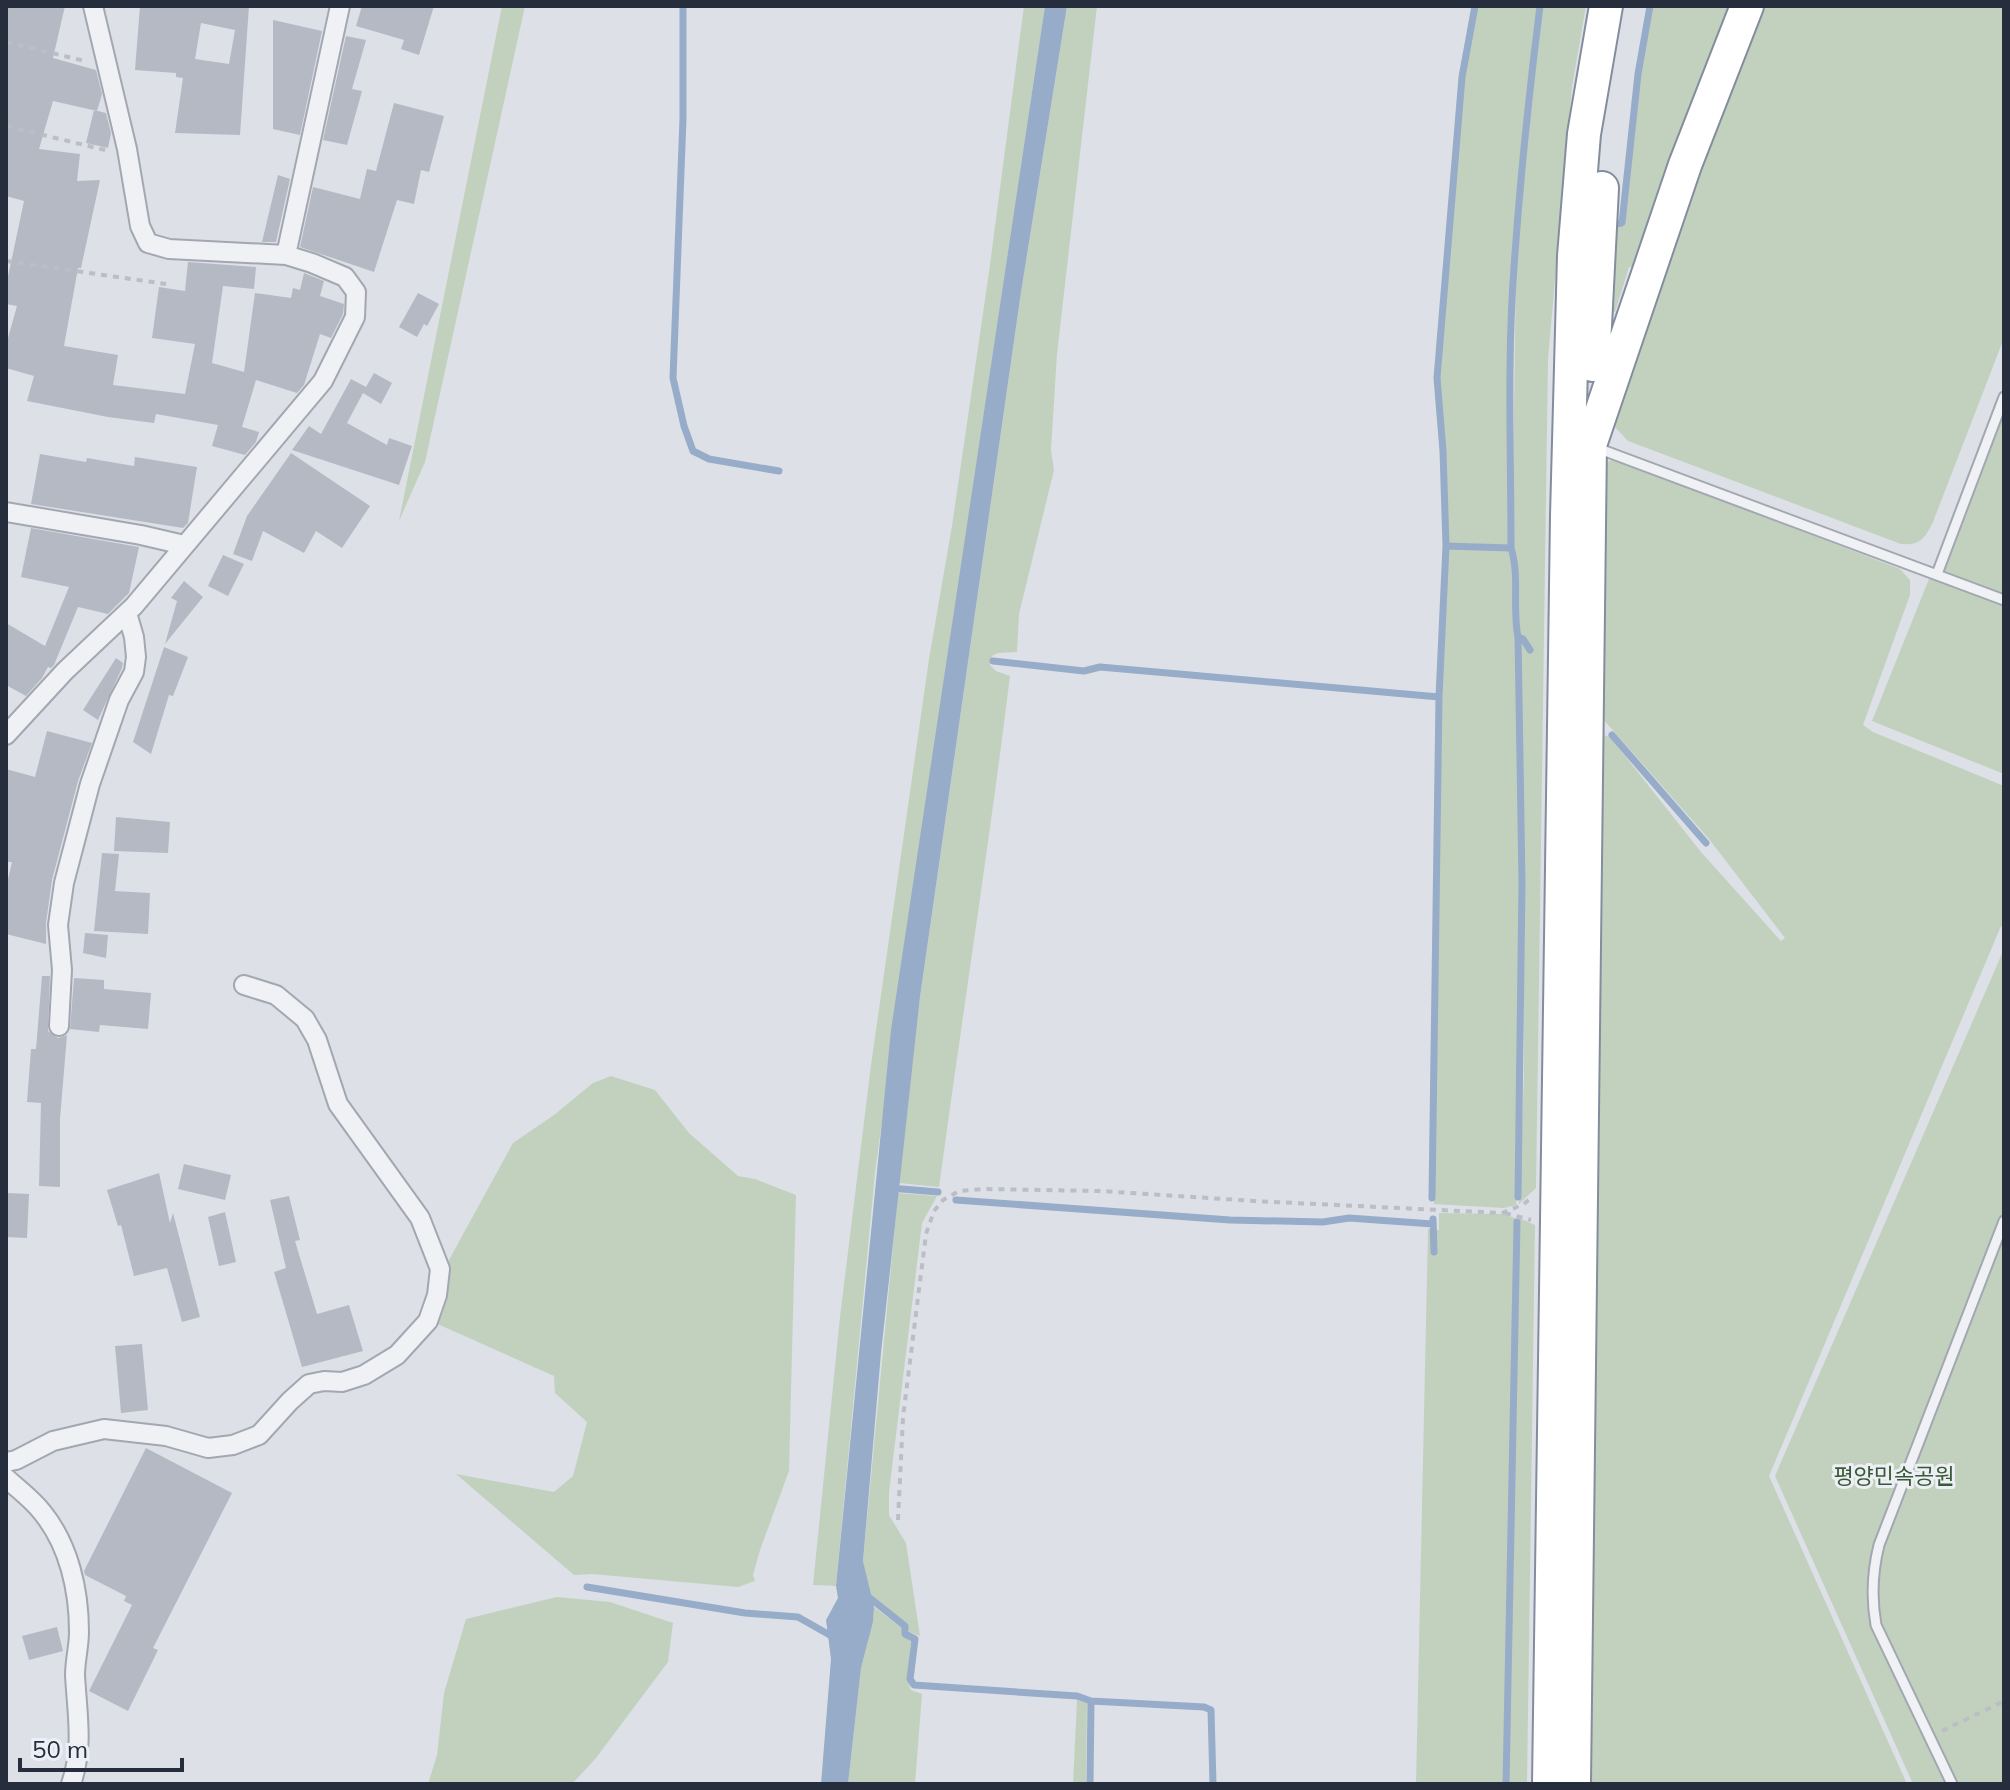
<svg xmlns="http://www.w3.org/2000/svg" width="2010" height="1790" font-family="Mulish,'Noto Sans KR',sans-serif">
<style>
.green{fill:#c2d1be}
.water{fill:#97acc8}
.lines{fill:none;stroke-linecap:round;stroke-linejoin:round}
.stream{stroke:#97acc8;stroke-width:7}
.building{fill:#b4b9c4;fill-rule:evenodd}
.service-casing{stroke:#a2a7b1;stroke-width:13}
.minor-casing{stroke:#a2a7b1;stroke-width:22}
.motorway-casing{stroke:#848d9e;stroke-width:36}
.path{stroke:#bbbec5;stroke-width:4;stroke-dasharray:6 6;stroke-linecap:butt}
.service{stroke:#f0f1f5;stroke-width:9}
.minor{stroke:#f0f1f5;stroke-width:18}
.motorway{stroke:#fff;stroke-width:32}
.labels{text-anchor:middle;dominant-baseline:central;stroke-width:6;stroke-linejoin:round;paint-order:stroke}
.park-label{font-size:22px;fill:#395934;stroke:#eceff5}
</style>
<rect width="100%" height="100%" fill="#dde0e7"/>
<path class="green" d="M 502,6 L 525,6 L 425,462 L 399,521 Z
M 1024,6 L 1045,6 L 916,869 L 875,1173 L 836,1586 L 813,1585 L 840,1317 L 871,1065 L 929,659 L 952,526 L 989,272 Z
M 1067,6 L 1097,6 L 1057,354 L 1051,450 L 1054,470 L 1019,614 L 1017,652 L 998,653 L 992,656 L 990,665 L 996,671 L 1010,676 C 989,847 962,1017 939,1187 L 899,1183 L 920,997 L 1021,292 Z
M 1477,6 L 1537,6 L 1511,269 L 1509,545 L 1448,543 L 1446,535 L 1445,450 L 1439,378 L 1463,77 Z
M 1543,6 L 1586,6 L 1572,87 L 1548,359 L 1536,1188 L 1519,1204 L 1524,1075 L 1524,884 L 1519,641 L 1529,653 L 1532,651 C 1529,645 1524,640 1520,634 C 1510,617 1521,572 1512,548 L 1516,270 L 1533,73 Z
M 1652,6 L 1730,6 L 1658,189 L 1635,267 L 1629,267 L 1615,312 L 1609,310 L 1614,227 L 1624,226 L 1640,75 Z
M 1761,6 L 2004,6 L 2004,338 L 1933,522 C 1925,538 1920,546 1901,544 L 1628,441 L 1614,426 L 1721,105 Z
M 1994,417 L 2004,421 L 2004,774 L 1872,721 Z
M 1615,459 L 1900,569 L 1910,580 L 1910,595 L 1863,725 L 1873,732 L 2004,786 L 2004,927 L 2001,926 L 1769,1476 L 1907,1784 L 1588,1784 L 1603,735 L 1610,737 L 1701,852 L 1781,941 L 1785,938 L 1709,839 L 1602,718 L 1605,470 L 1607,462 Z
M 1480,547 L 1510,551 L 1513,559 L 1520,791 L 1517,1197 L 1516,1205 L 1504,1208 L 1434,1204 L 1442,697 L 1448,548 Z
M 2004,949 L 2004,1784 L 1913,1784 L 1775,1476 Z
M 611,1076 L 655,1090 L 689,1133 L 738,1176 L 755,1179 L 796,1195 L 789,1471 L 760,1550 L 753,1575 L 755,1581 L 738,1587 L 592,1574 L 574,1575 L 456,1474 L 554,1492 L 573,1476 L 587,1422 L 555,1393 L 554,1376 L 433,1322 L 444,1269 L 513,1143 L 554,1115 L 593,1083 Z
M 898,1193 L 937,1196 L 922,1223 L 889,1492 L 889,1515 L 906,1543 L 920,1636 L 909,1632 L 907,1625 L 888,1612 L 870,1594 L 863,1561 Z
M 1439,1213 L 1502,1214 L 1515,1218 L 1504,1784 L 1416,1784 L 1428,1229 L 1439,1230 Z
M 1519,1218 L 1535,1225 L 1527,1784 L 1508,1784 Z
M 557,1597 L 610,1602 L 673,1623 L 668,1662 L 596,1758 L 572,1784 L 428,1784 L 437,1755 L 444,1693 L 466,1619 Z
M 874,1607 L 902,1628 L 903,1636 L 911,1641 L 907,1679 L 911,1690 L 922,1694 L 915,1784 L 848,1784 L 861,1668 L 873,1622 Z
M 1077,1700 L 1087,1703 L 1086,1784 L 1073,1784 Z"/>
<path class="water" d="M 1045,6 L 1067,6 L 1021,292 L 920,997 L 881,1353 L 863,1561 L 874,1607 L 873,1622 L 861,1668 L 848,1784 L 821,1784 L 831,1659 L 826,1620 L 838,1598 L 836,1586 L 891,1030 Z"/>
<g class="lines">
<path class="stream" d="M 683,6 L 683,119 L 673,378 L 684,426 L 693,451 L 709,459 L 779,471
M 1616,224 L 1622,223 L 1638,74 L 1650,6
M 1446,546 L 1511,548
M 1518,637 L 1523,639 L 1530,650
M 993,661 L 1084,671 L 1100,667 L 1439,697
M 1612,735 L 1706,843
M 890,1188 L 938,1192
M 1518,1197 L 1522,883 L 1518,637 C 1512,608 1520,576 1511,548 C 1511,455 1507,360 1514,267 C 1520,180 1529,93 1540,6
M 1432,1198 L 1439,697 L 1446,546 L 1443,451 L 1437,378 L 1462,77 L 1475,6
M 956,1200 L 1230,1220 L 1323,1222 L 1349,1218 L 1433,1224
M 1433,1219 L 1434,1252
M 587,1587 L 745,1613 L 798,1617 L 835,1638
M 866,1595 L 905,1626 L 905,1634 L 915,1639 L 910,1679 L 914,1685 L 1077,1696 L 1091,1701 L 1204,1707 L 1211,1710 L 1213,1784
M 1090,1784 L 1091,1701
M 1506,1784 L 1517,1222"/>
</g>
<path class="building" d="M 6,6 L 65,6 L 53,58 L 96,70 L 102,94 L 97,111 L 53,101 L 39,149 L 80,154 L 77,181 L 100,180 L 81,268 L 78,268 L 64,346 L 118,355 L 113,385 L 185,394 L 195,344 L 152,338 L 159,287 L 185,291 L 188,262 L 256,267 L 254,289 L 223,286 L 212,363 L 244,372 L 255,293 L 291,298 L 293,288 L 300,290 L 304,273 L 324,281 L 320,296 L 344,304 L 343,314 L 331,338 L 320,334 L 304,385 L 297,393 L 256,380 L 242,427 L 259,432 L 256,442 L 245,455 L 212,446 L 218,425 L 156,414 L 154,423 L 108,417 L 27,401 L 34,376 L 6,368 L 6,345 L 17,306 L 6,304 L 6,286 L 24,201 L 6,196 Z
M 140,6 L 249,6 L 240,135 L 175,133 L 183,78 L 176,77 L 176,73 L 135,70 ZM 201,23 L 235,30 L 229,64 L 195,59 Z
M 362,6 L 434,6 L 419,55 L 401,49 L 404,40 L 356,26 Z
M 273,20 L 322,31 L 300,135 L 273,129 Z
M 346,36 L 366,40 L 352,89 L 362,91 L 347,145 L 323,140 Z
M 394,103 L 444,116 L 429,172 L 421,170 L 414,204 L 397,200 L 374,272 L 300,247 L 313,187 L 360,199 L 367,169 L 376,171 Z
M 94,110 L 106,113 L 111,133 L 108,148 L 86,143 Z
M 278,175 L 290,179 L 276,242 L 262,242 Z
M 418,293 L 439,304 L 427,326 L 424,324 L 417,337 L 399,327 Z
M 374,373 L 392,383 L 381,404 L 363,393 L 347,423 L 387,445 L 389,438 L 412,446 L 399,485 L 292,450 L 309,426 L 321,434 L 351,379 L 366,387 Z
M 291,453 L 370,506 L 342,548 L 316,531 L 304,553 L 263,531 L 252,561 L 233,554 L 247,516 Z
M 40,454 L 86,462 L 87,458 L 134,466 L 135,457 L 197,467 L 188,523 L 183,528 L 31,504 Z
M 31,528 L 139,547 L 129,593 L 108,614 L 78,607 L 54,665 L 51,668 L 48,667 L 42,678 L 26,696 L 6,685 L 6,623 L 45,646 L 69,587 L 21,577 Z
M 223,555 L 244,564 L 228,596 L 208,586 Z
M 184,581 L 203,597 L 165,644 L 177,601 L 171,598 Z
M 164,647 L 188,657 L 173,696 L 169,695 L 151,754 L 133,742 Z
M 116,658 L 123,663 L 122,668 L 98,720 L 83,710 Z
M 47,731 L 92,743 L 78,781 L 52,880 L 46,923 L 46,944 L 6,934 L 6,888 L 12,862 L 6,862 L 6,769 L 35,777 Z
M 116,817 L 170,822 L 168,853 L 114,851 Z
M 102,853 L 119,854 L 115,891 L 150,893 L 148,934 L 94,931 Z
M 85,933 L 108,935 L 106,958 L 83,953 Z
M 42,976 L 50,976 L 48,1031 L 58,1038 L 67,1035 L 60,1119 L 60,1187 L 39,1186 L 41,1103 L 27,1102 L 31,1049 L 36,1049 Z
M 74,978 L 104,980 L 104,989 L 151,993 L 148,1029 L 100,1025 L 99,1032 L 70,1029 Z
M 184,1164 L 231,1175 L 225,1200 L 178,1189 Z
M 159,1173 L 170,1223 L 173,1213 L 200,1317 L 182,1322 L 167,1268 L 134,1276 L 121,1225 L 118,1226 L 107,1190 Z
M 6,1193 L 29,1194 L 27,1238 L 6,1237 Z
M 289,1196 L 300,1240 L 295,1241 L 317,1314 L 349,1305 L 363,1351 L 302,1367 L 274,1272 L 286,1268 L 270,1200 Z
M 225,1212 L 236,1262 L 219,1266 L 208,1217 Z
M 142,1344 L 148,1410 L 121,1413 L 115,1346 Z
M 146,1448 L 232,1493 L 153,1648 L 158,1650 L 128,1711 L 89,1691 L 132,1605 L 124,1601 L 126,1596 L 85,1575 L 84,1571 Z
M 57,1627 L 63,1651 L 29,1660 L 22,1636 Z"/>
<g class="lines">
<defs>
<path id="service" d="M 1597,448 L 2004,600
M 1937,574 L 2004,397
M 1952,1784 L 1876,1625 C 1871,1597 1872,1573 1879,1545 L 2004,1221"/>
<path id="minor" d="M 286,255 L 340,6
M 6,512 L 141,535 L 184,545
M 6,735 L 65,671 L 134,606 L 323,381 L 355,317 L 356,292 L 345,277 L 312,263 L 286,255 L 169,249 L 148,243 L 140,226 L 127,149 L 93,6
M 59,1026 L 62,970 L 58,925 L 64,883 L 90,784 L 119,700 L 134,672 L 136,657 L 134,637 L 127,613
M 6,1462 L 16,1460 L 53,1441 L 104,1429 L 166,1436 L 208,1448 L 233,1445 L 259,1435 L 290,1401 L 309,1384 L 324,1381 L 342,1382 L 364,1375 L 397,1355 L 428,1321 L 437,1295 L 440,1269 L 420,1218 L 338,1104 L 317,1040 L 305,1019 L 276,995 L 244,985
M 6,1478 C 18,1489 32,1499 42,1512 C 69,1545 79,1590 79,1632 C 79,1646 75,1661 75,1675 C 77,1713 84,1747 71,1784"/>
<path id="motorway" d="M 1593,365 L 1602,188
M 1590,445 L 1685,165 L 1747,6
M 1549,1784 L 1567,516 L 1574,256 L 1584,134 L 1606,6
M 1574,1784 L 1590,443"/>
</defs>
<use href="#service" class="service-casing"/>
<use href="#minor" class="minor-casing"/>
<use href="#motorway" class="motorway-casing"/>
<path class="path" d="M 6,42 L 85,61
M 6,126 L 109,151
M 6,261 L 166,284
M 1505,1213 L 1531,1220
M 898,1520 L 903,1417 L 926,1234 L 934,1211 L 943,1200 L 959,1191 L 983,1189 L 1101,1191 L 1254,1201 L 1502,1213 L 1524,1204 L 1531,1198
M 1942,1731 L 2004,1701"/>
<use href="#service" class="service"/>
<use href="#minor" class="minor"/>
<use href="#motorway" class="motorway"/>
</g>
<g class="labels">
<g class="park-label">
<text x="1894" y="1476">평양민속공원</text>
</g>
</g>
<rect width="2010" height="1790" fill="none" stroke="#262e3d" stroke-width="16"/>
<path d="M20 1758v12h162v-12" fill="none" stroke="#262e3d" stroke-width="4"/>
<text x="32" y="1758" font-size="24" fill="#262e3d" stroke="#eceff5" stroke-width="6" paint-order="stroke">50 m</text>
</svg>
